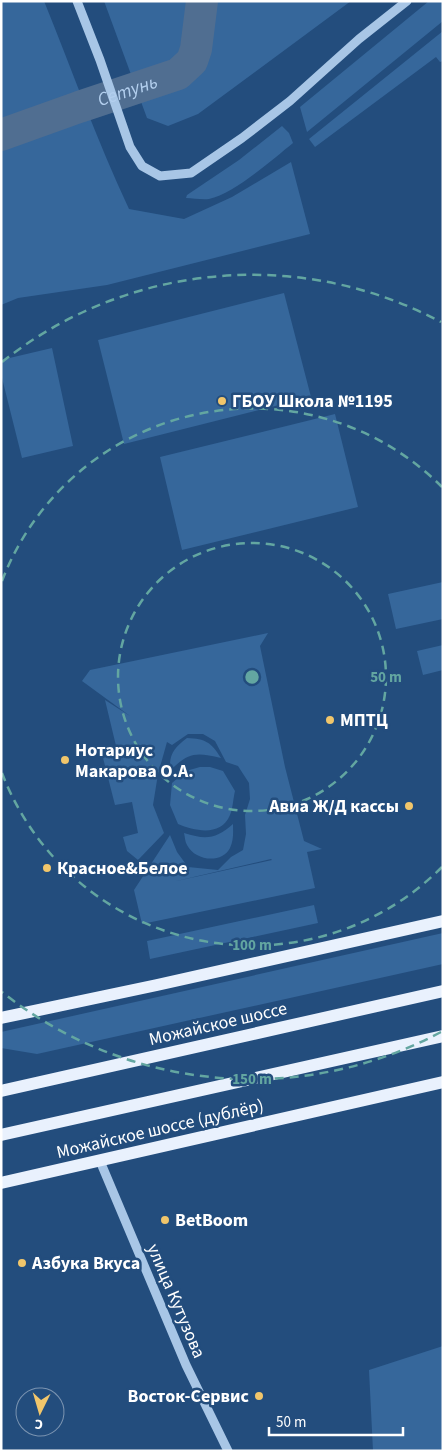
<svg xmlns="http://www.w3.org/2000/svg" width="444" height="1452" font-family="'Source Sans 3',sans-serif">
<style>
.green{fill:#36679b;fill-rule:evenodd}
.water{fill:#506e91;stroke:#9cc1e7}
.lines{fill:none;stroke-linecap:round;stroke-linejoin:round}
.river{stroke:#506e91;stroke-width:32}
.minor{stroke:#a8c6e6;stroke-width:9}
.major{stroke:#e9f1fd;stroke-width:12}
.ring{fill:none;stroke:#63a6a1;stroke-width:2.5;stroke-dasharray:9 6}
.poi-dot{fill:#f1c66b;stroke:#234d7d;stroke-width:2}
.labels{text-anchor:middle;dominant-baseline:central;stroke-width:5;stroke-linejoin:round;paint-order:stroke}
.poi-label{font-size:18px;font-weight:bold;fill:#fff;stroke:#234d7d;text-anchor:start}
.street-label{font-size:18px;fill:#fff;stroke:#234d7d}
.water-label{font-size:19px;font-style:italic;fill:#b3cfee;stroke:#234d7d}
.centre{fill:#63a6a1;stroke:#234d7d;stroke-width:2.5}
.ring-label{font-size:15px;text-anchor:middle;font-weight:bold;fill:#63a6a1;stroke:#234d7d;stroke-width:5;stroke-linejoin:round;paint-order:stroke}
</style>
<rect width="100%" height="100%" fill="#234d7d"/>
<path class="green" d="M 1,1 L 44,1 C 72,70 97,141 129,209 L 184,219 L 232,197 L 291,162 L 310,234 L 107,285 L 18,298 L 1,305 L 1,146 L 88,116 L 79,93 L 46,108 L 1,122 Z
M 104,1 L 351,1 L 198,114 L 168,126 L 147,118 Z
M 429,1 L 443,1 L 443,21 L 307,132 L 300,107 Z
M 443,31 L 443,61 L 440,62 L 436,57 L 315,147 L 309,139 Z
M 282,126 L 289,133 L 293,143 C 273,159 234,194 209,199 C 202,200 193,198 186,198 L 187,195 L 239,160 Z
M 284,293 L 311,397 L 124,444 L 98,340 Z
M 52,348 L 73,446 L 22,458 L 1,374 L 1,360 Z
M 335,414 L 358,507 L 182,550 L 160,457 Z
M 443,582 L 443,619 L 396,629 L 388,594 Z
M 268,633 L 260,646 L 285,767 L 304,841 L 322,849 L 307,852 L 315,888 L 142,924 L 134,890 L 170,835 L 177,852 L 188,867 L 218,870 L 231,857 L 243,850 L 246,834 L 245,815 L 250,799 L 249,783 L 238,766 L 226,762 L 215,741 L 203,734 L 188,734 L 172,745 L 167,742 L 158,774 L 153,805 L 164,833 L 138,860 L 127,851 L 123,837 L 138,833 L 132,802 L 115,805 L 102,754 L 117,750 L 105,700 L 130,716 L 82,681 L 90,670 ZM 271,859 L 272,860 L 172,882 Z
M 443,645 L 443,670 L 423,675 L 417,651 Z
M 187,738 C 206,739 211,742 221,758 C 196,752 188,752 170,771 C 169,754 174,748 187,738 Z
M 200,767 L 210,767 L 223,771 L 235,791 C 233,799 233,808 230,815 C 221,837 195,831 178,824 L 170,805 L 172,783 L 186,771 Z
M 233,824 C 233,831 234,840 230,848 C 222,864 195,861 187,845 C 185,842 185,837 184,833 C 206,840 216,839 233,824 Z
M 314,905 L 318,923 L 150,959 L 147,941 Z
M 443,933 L 443,964 L 37,1054 L 1,1048 L 1,1032 Z
M 443,1346 L 443,1451 L 373,1451 L 369,1370 Z"/>
<path class="water" d="M 79,93 L 88,116 L 1,146 L 1,122 L 46,108 Z"/>
<g class="lines">
<path class="river" id="s1" d="M 1,135 L 79,107 L 178,74 L 192,61 L 196,49 L 202,1"/>
<path class="minor" d="M 77,1 L 100,60 L 130,147 L 142,166 L 160,176 L 191,173 L 242,138 L 290,101 L 359,39 L 407,1
M 100,1161 L 186,1365 L 228,1451"/>
<path class="major" d="M 1,1018 L 157,985 L 443,921
M 1,1091 L 443,991
M 1,1135 L 443,1036
M 1,1183 L 443,1082"/>
</g>
<g class="ring">
<circle cx="252" cy="677" r="134"/>
<path d="M442 867A268 268 0 0 1 2 773M2 581A268 268 0 0 1 442 487"/>
<path d="M441 1032A402 402 0 0 1 2 992M2 362A402 402 0 0 1 441 322"/>
</g>
<g class="poi-dot">
<circle cx="222" cy="401" r="5"/>
<circle cx="330" cy="720" r="5"/>
<circle cx="65" cy="760" r="5"/>
<circle cx="409" cy="806" r="5"/>
<circle cx="47" cy="868" r="5"/>
<circle cx="165" cy="1220" r="5"/>
<circle cx="22" cy="1263" r="5"/>
<circle cx="259" cy="1396" r="5"/>
</g>
<g class="labels">
<g class="poi-label">
<text x="232" y="401">ГБОУ Школа №1195</text>
<text x="340" y="720">МПТЦ</text>
<text x="75" y="750">Нотариус<tspan x="75" dy="21">Макарова О.А.</tspan></text>
<text x="399" y="806" text-anchor="end">Авиа Ж/Д кассы</text>
<text x="57" y="868">Красное&amp;Белое</text>
<text x="175" y="1220">BetBoom</text>
<text x="32" y="1263">Азбука Вкуса</text>
<text x="249" y="1396" text-anchor="end">Восток-Сервис</text>
</g>
<g class="street-label">
<text transform="translate(218 1024) rotate(-13)">Можайское шоссе</text>
<text transform="translate(160 1129) rotate(-13)">Можайское шоссе (дублёр)</text>
<text transform="translate(176 1301) rotate(67)">улица Кутузова</text>
</g>
<g class="water-label">
<text stroke="none"><textPath href="#s1" startOffset="134">Сетунь</textPath></text>
</g>
</g>
<circle cx="252" cy="677" r="8" class="centre"/>
<g class="ring-label">
<text x="386" y="682">50 m</text>
<text x="252" y="950">100 m</text>
<text x="252" y="1084">150 m</text>
</g>
<rect width="444" height="1452" fill="none" stroke="#ffffff" stroke-width="5"/>
<g transform="translate(40 1412) rotate(185)"><circle r="24" fill="#234d7d" stroke="#7b94b1"/>
<path d="M0-4L9 19L0 12L-9 19Z" fill="#f1c66b"/>
<text y="-8" font-size="14" font-weight="bold" text-anchor="middle" fill="#ffffff">С</text>
</g>
<path d="M269 1427v8h134v-8" fill="none" stroke="#ffffff" stroke-width="2.5"/>
<text x="276" y="1427" font-size="15" fill="#ffffff" stroke="#234d7d" stroke-width="4" paint-order="stroke">50 m</text>
</svg>
